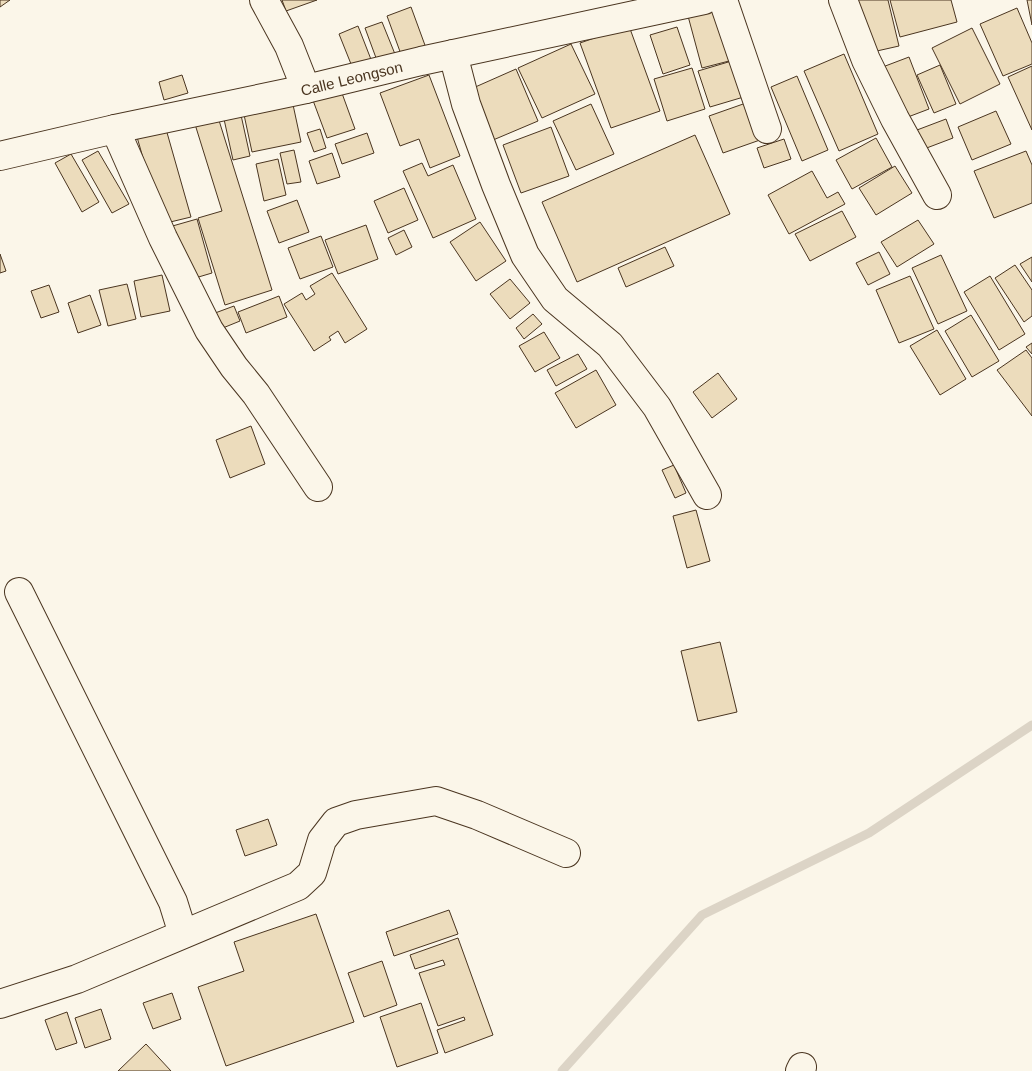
<svg xmlns="http://www.w3.org/2000/svg" width="1032" height="1071" font-family="Helvetica,sans-serif">
<style>
.lines{fill:none;stroke-linecap:round;stroke-linejoin:round}
.stream{stroke:#dcd4c6;stroke-width:9}
.building{fill:#ecdcbc;stroke:#4a3520}
.minor-casing{stroke:#4a3520;stroke-width:30}
.major-casing{stroke:#4a3520;stroke-width:30}
.minor{stroke:#fbf6e9;stroke-width:28}
.major{stroke:#fbf6e9;stroke-width:28}
.labels{text-anchor:middle;dominant-baseline:central;stroke-width:4;stroke-linejoin:round;paint-order:stroke}
.street-label{font-size:15px;fill:#4a3520;stroke:#fbf6e9}
</style>
<rect width="100%" height="100%" fill="#fbf6e9"/>
<g class="lines">
<path class="stream" d="M 562,1071 L 702,915 L 869,833 L 1032,725"/>
</g>
<path class="building" d="M 0,0 L 10,0 L 0,7 Z
M 282,0 L 317,0 L 286,11 Z
M 855,0 L 888,0 L 899,46 L 868,53 Z
M 890,0 L 951,0 L 957,22 L 900,37 Z
M 1027,0 L 1032,0 L 1032,25 Z
M 411,7 L 426,48 L 402,57 L 387,16 Z
M 1017,8 L 1032,43 L 1032,64 L 1003,76 L 980,24 Z
M 715,9 L 729,61 L 702,68 L 688,16 Z
M 382,22 L 397,59 L 379,66 L 365,28 Z
M 358,26 L 372,62 L 353,69 L 339,34 Z
M 629,26 L 660,111 L 611,128 L 580,43 Z
M 677,27 L 690,65 L 663,74 L 650,35 Z
M 972,28 L 1000,84 L 960,104 L 932,48 Z
M 571,44 L 595,94 L 542,118 L 518,68 Z
M 844,54 L 878,134 L 839,151 L 804,71 Z
M 909,57 L 929,109 L 900,120 L 880,68 Z
M 735,60 L 747,96 L 710,107 L 698,71 Z
M 940,65 L 956,104 L 934,113 L 917,75 Z
M 1032,66 L 1032,130 L 1008,77 Z
M 692,68 L 705,109 L 667,121 L 654,79 Z
M 516,69 L 538,121 L 486,143 L 464,92 Z
M 182,75 L 188,93 L 164,100 L 159,82 Z
M 429,75 L 460,156 L 430,168 L 419,139 L 400,146 L 380,93 Z
M 797,76 L 828,150 L 802,161 L 771,87 Z
M 339,85 L 355,129 L 327,138 L 311,95 Z
M 292,100 L 301,142 L 252,152 L 243,110 Z
M 746,103 L 760,140 L 723,153 L 709,116 Z
M 591,104 L 614,154 L 576,170 L 553,121 Z
M 239,106 L 250,156 L 233,160 L 222,110 Z
M 996,111 L 1011,144 L 972,160 L 958,127 Z
M 217,114 L 272,290 L 225,305 L 198,218 L 222,211 L 194,121 Z
M 946,119 L 953,138 L 924,149 L 917,130 Z
M 164,122 L 191,217 L 162,224 L 135,130 Z
M 551,127 L 569,176 L 521,193 L 503,145 Z
M 320,129 L 326,148 L 314,152 L 307,133 Z
M 367,133 L 374,153 L 342,164 L 335,144 Z
M 695,135 L 730,214 L 577,282 L 542,202 Z
M 876,138 L 892,167 L 852,189 L 836,160 Z
M 784,139 L 791,159 L 764,168 L 757,148 Z
M 294,150 L 301,182 L 287,184 L 280,153 Z
M 98,151 L 129,204 L 112,213 L 82,160 Z
M 1026,151 L 1032,165 L 1032,203 L 994,218 L 974,171 Z
M 332,153 L 340,177 L 317,184 L 309,161 Z
M 71,154 L 99,202 L 82,212 L 55,163 Z
M 278,159 L 286,195 L 264,201 L 256,164 Z
M 422,163 L 428,176 L 453,165 L 476,219 L 433,238 L 403,171 Z
M 895,166 L 912,193 L 876,215 L 859,188 Z
M 812,171 L 827,198 L 838,192 L 845,204 L 789,234 L 768,195 Z
M 404,188 L 418,220 L 388,233 L 374,201 Z
M 297,200 L 309,232 L 279,243 L 267,211 Z
M 842,211 L 856,237 L 810,261 L 795,234 Z
M 197,219 L 212,273 L 185,281 L 169,227 Z
M 918,220 L 934,244 L 897,267 L 881,242 Z
M 480,222 L 506,261 L 476,281 L 450,242 Z
M 366,225 L 378,259 L 338,274 L 325,240 Z
M 404,230 L 412,247 L 396,255 L 388,238 Z
M 321,236 L 333,267 L 300,279 L 288,248 Z
M 665,247 L 674,266 L 626,287 L 618,268 Z
M 879,252 L 890,274 L 868,285 L 856,263 Z
M 0,254 L 6,271 L 0,273 Z
M 941,255 L 967,311 L 938,324 L 912,268 Z
M 1032,257 L 1032,282 L 1020,264 Z
M 1015,265 L 1032,290 L 1032,316 L 1024,322 L 995,278 Z
M 332,273 L 367,329 L 345,343 L 338,331 L 329,337 L 331,340 L 314,351 L 284,304 L 302,293 L 306,300 L 315,294 L 310,286 Z
M 162,275 L 170,311 L 141,317 L 134,281 Z
M 910,276 L 934,329 L 899,343 L 876,290 Z
M 990,276 L 1025,334 L 999,350 L 964,292 Z
M 510,279 L 530,303 L 510,319 L 490,294 Z
M 127,284 L 136,319 L 108,326 L 99,290 Z
M 49,285 L 59,312 L 41,318 L 31,291 Z
M 90,295 L 101,325 L 78,333 L 68,303 Z
M 279,296 L 287,317 L 246,333 L 238,312 Z
M 234,306 L 240,321 L 213,332 L 207,316 Z
M 533,314 L 542,324 L 524,339 L 516,328 Z
M 971,315 L 999,361 L 972,377 L 945,331 Z
M 937,330 L 966,379 L 940,395 L 910,346 Z
M 544,332 L 560,358 L 535,372 L 519,346 Z
M 1032,343 L 1032,354 L 1026,347 Z
M 1026,350 L 1032,358 L 1032,416 L 997,370 Z
M 578,354 L 587,369 L 556,386 L 547,370 Z
M 596,370 L 616,405 L 576,428 L 555,393 Z
M 718,373 L 737,399 L 712,418 L 693,392 Z
M 251,426 L 265,464 L 230,478 L 216,440 Z
M 674,465 L 686,493 L 675,498 L 662,470 Z
M 696,510 L 710,561 L 687,568 L 673,516 Z
M 720,642 L 737,712 L 698,721 L 681,651 Z
M 268,819 L 277,845 L 245,856 L 236,830 Z
M 449,910 L 458,934 L 394,956 L 386,932 Z
M 316,914 L 354,1022 L 226,1066 L 198,987 L 244,971 L 234,942 Z
M 458,938 L 493,1035 L 445,1053 L 437,1030 L 465,1020 L 464,1017 L 438,1026 L 419,973 L 445,965 L 443,960 L 415,969 L 410,955 Z
M 382,961 L 397,1005 L 364,1017 L 348,973 Z
M 172,993 L 181,1019 L 153,1029 L 143,1003 Z
M 421,1003 L 438,1053 L 397,1067 L 380,1017 Z
M 101,1009 L 111,1039 L 85,1048 L 75,1018 Z
M 67,1012 L 77,1043 L 56,1050 L 45,1020 Z
M 146,1044 L 171,1071 L 118,1071 Z"/>
<g class="lines">
<defs>
<path id="minor" d="M 264,0 L 289,46 L 306,89
M 723,0 L 767,129
M 843,0 L 866,60 L 895,119 L 937,195
M 453,54 L 466,104 L 496,185 L 525,255 L 555,299 L 610,345 L 657,407 L 707,495
M 115,129 L 163,238 L 209,330 L 234,367 L 256,394 L 318,487
M 19,592 L 173,902 L 183,934
M 0,1004 L 77,979 L 298,886 L 312,873 L 322,840 L 336,822 L 356,815 L 436,801 L 477,815 L 566,853
M 800,1071 L 802,1067"/>
<g id="major">
<path id="s1" d="M 0,156 L 115,129 L 306,89 L 421,61 L 704,0"/>
</g>
</defs>
<use href="#minor" class="minor-casing"/>
<use href="#major" class="major-casing"/>
<use href="#minor" class="minor"/>
<use href="#major" class="major"/>
</g>
<g class="labels">
<g class="street-label">
<text stroke="none"><textPath href="#s1" startOffset="360">Calle Leongson</textPath></text>
</g>
</g>
</svg>
